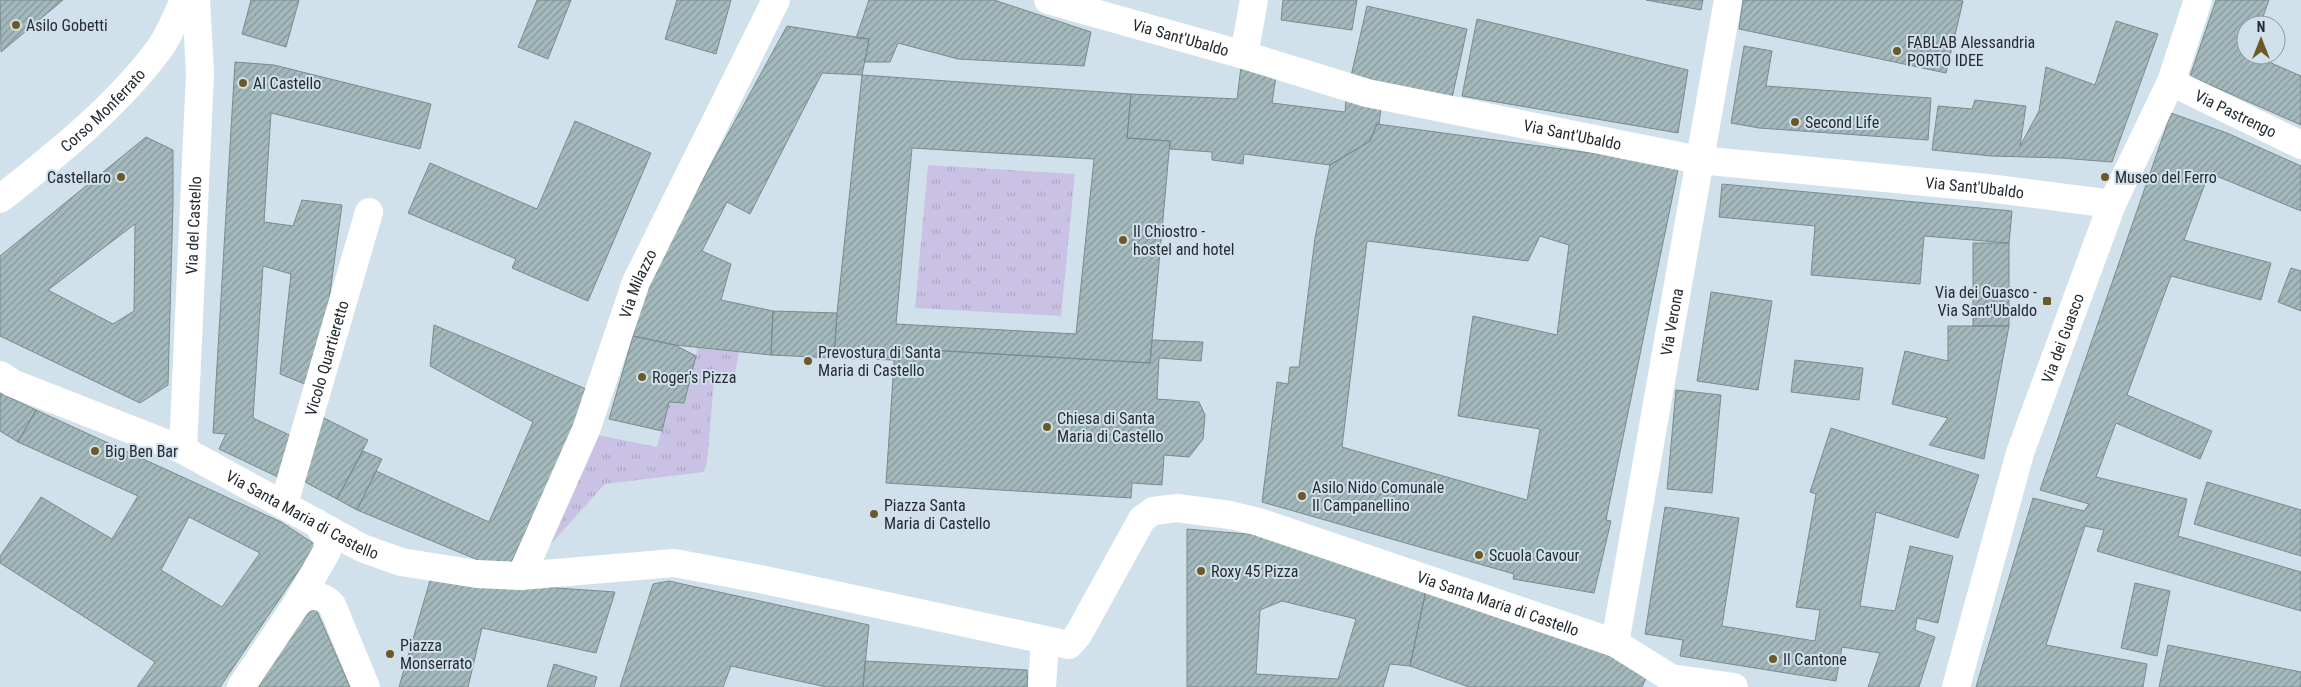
<svg xmlns="http://www.w3.org/2000/svg" width="2301" height="687" font-family="'Roboto Condensed',sans-serif">
<style>
.grass{fill:url(#grass-tufts)}
.building{fill:url(#building-hatch);stroke:#788c8f;fill-rule:evenodd}
.lines{fill:none;stroke-linecap:round;stroke-linejoin:round}
.street{stroke:#fff;stroke-width:28}
.poi-dot{fill:#6d5827;stroke:#d1e1ec;stroke-width:2}
.labels{text-anchor:middle;dominant-baseline:central;stroke-width:4;stroke-linejoin:round;paint-order:stroke}
.poi-label{font-size:16px;fill:#262c31;stroke:#d1e1ec;text-anchor:start}
.street-label{font-size:16px;fill:#262c31;stroke:#d1e1ec}
</style>
<defs>
<pattern id="grass-tufts" width="24" height="20" patternUnits="userSpaceOnUse" patternTransform="scale(1.25)"><rect width="24" height="20" fill="#cac2e4"/><path d="M3 7l-1-3M5 7V3M7 7l1-3M15 17l-1-3M17 17v-4M19 17l1-3" fill="none" stroke="#ada7c4"/></pattern>
<pattern id="building-hatch" width="6" height="6" patternUnits="userSpaceOnUse" patternTransform="scale(1.25)"><rect width="6" height="6" fill="#a4b9bc"/><path d="M-1 1l2-2M0 6l6-6M5 7l2-2" fill="none" stroke="#859799"/></pattern>
</defs>
<rect width="100%" height="100%" fill="#d1e1ec"/>
<path class="grass" d="M 928,165 L 1075,174 L 1061,316 L 915,308 Z
M 698,348 L 739,352 L 734,379 L 714,381 L 707,462 L 704,472 L 605,484 L 541,555 L 598,435 L 657,447 L 669,402 L 684,403 Z"/>
<path class="building" d="M 0,0 L 63,0 L 1,52 Z
M 251,0 L 299,0 L 286,47 L 242,34 Z
M 537,0 L 571,0 L 548,59 L 518,47 Z
M 677,0 L 731,0 L 716,54 L 665,39 Z
M 869,0 L 994,0 L 1091,32 L 1084,66 L 958,59 L 898,43 L 890,62 L 865,62 L 869,39 L 856,38 Z
M 1283,0 L 1357,0 L 1352,30 L 1281,20 Z
M 1646,0 L 1703,0 L 1701,10 Z
M 1743,0 L 1955,0 L 1963,1 L 1946,73 L 1739,29 Z
M 2216,0 L 2269,0 L 2260,25 L 2246,25 L 2246,55 L 2253,55 L 2301,76 L 2301,125 L 2190,76 Z
M 1367,6 L 1467,29 L 1452,98 L 1351,76 Z
M 1477,19 L 1688,70 L 1678,133 L 1462,96 Z
M 2116,21 L 2158,34 L 2112,162 L 2061,158 L 1991,156 L 1932,150 L 1938,106 L 1972,109 L 1975,100 L 2026,106 L 2020,146 L 2039,111 L 2046,67 L 2095,85 Z
M 787,26 L 869,39 L 862,75 L 822,73 L 750,214 L 727,202 L 702,251 L 731,264 L 721,300 L 773,311 L 771,355 L 675,345 L 633,336 L 645,285 Z
M 1744,46 L 1772,51 L 1766,86 L 1931,98 L 1928,140 L 1759,128 L 1731,123 Z
M 235,62 L 274,65 L 431,104 L 420,149 L 271,113 L 264,222 L 293,226 L 302,200 L 342,205 L 317,389 L 280,374 L 291,274 L 263,266 L 253,418 L 298,439 L 280,478 L 219,449 L 226,434 L 213,433 Z
M 1241,67 L 1276,76 L 1272,103 L 1345,112 L 1346,99 L 1381,107 L 1379,125 L 1377,124 L 1370,141 L 1330,165 L 1244,154 L 1243,164 L 1212,160 L 1212,152 L 1170,149 L 1170,141 L 1127,138 L 1131,94 L 1237,99 Z
M 862,75 L 1131,94 L 1127,138 L 1170,141 L 1150,363 L 895,348 L 894,360 L 834,358 L 837,313 ZM 912,148 L 1094,159 L 1076,334 L 896,324 Z
M 2171,113 L 2227,133 L 2301,166 L 2301,211 L 2209,173 L 2184,240 L 2271,263 L 2261,300 L 2171,276 L 2127,395 L 2212,431 L 2200,459 L 2116,423 L 2096,477 L 2187,499 L 2178,536 L 2301,572 L 2301,611 L 2097,551 L 2104,530 L 2085,526 L 2046,645 L 2147,664 L 2143,687 L 1976,687 L 2033,498 L 2084,511 L 2089,504 L 2040,490 Z
M 575,121 L 651,153 L 588,301 L 512,268 L 516,259 L 408,213 L 430,163 L 537,209 Z
M 1377,124 L 1679,165 L 1606,520 L 1611,521 L 1594,593 L 1513,579 L 1514,574 L 1262,502 L 1277,382 L 1288,384 L 1290,367 L 1299,367 L 1315,238 L 1330,165 L 1370,141 ZM 1540,236 L 1569,245 L 1557,335 L 1473,316 L 1458,416 L 1540,429 L 1527,500 L 1342,447 L 1367,241 L 1528,261 Z
M 146,137 L 173,150 L 173,203 L 168,385 L 140,403 L 0,336 L 0,256 ZM 135,224 L 134,311 L 113,324 L 48,290 Z
M 1722,184 L 2012,211 L 2009,243 L 1924,236 L 1920,284 L 1811,275 L 1815,226 L 1719,217 Z
M 1973,243 L 2009,243 L 2009,326 L 1973,326 Z
M 2291,268 L 2301,271 L 2301,311 L 2278,302 Z
M 1711,292 L 1772,301 L 1758,390 L 1697,381 Z
M 773,311 L 837,313 L 834,358 L 771,355 Z
M 434,325 L 591,391 L 510,565 L 498,560 L 495,567 L 357,510 L 376,471 L 489,522 L 533,422 L 430,366 Z
M 1948,326 L 2009,326 L 1984,459 L 1929,445 L 1948,418 L 1892,404 L 1905,351 L 1948,361 Z
M 633,336 L 675,345 L 696,356 L 684,403 L 669,402 L 662,431 L 609,419 Z
M 1152,340 L 1203,342 L 1201,361 L 1159,358 L 1157,399 L 1199,402 L 1205,415 L 1203,439 L 1189,457 L 1164,455 L 1162,485 L 1132,483 L 1131,498 L 886,483 L 895,348 L 1150,363 Z
M 1795,360 L 1863,368 L 1859,400 L 1791,392 Z
M 1676,390 L 1721,395 L 1712,493 L 1667,489 Z
M 0,393 L 36,410 L 18,442 L 0,431 Z
M 36,410 L 281,522 L 316,545 L 220,687 L 137,687 L 155,662 L 0,563 L 0,556 L 41,497 L 112,539 L 138,496 L 18,442 ZM 189,517 L 260,553 L 222,607 L 161,570 Z
M 318,415 L 368,440 L 337,499 L 305,482 Z
M 1831,428 L 1979,475 L 1958,538 L 1876,512 L 1860,606 L 1895,611 L 1910,546 L 1953,556 L 1938,623 L 1917,618 L 1915,630 L 1935,637 L 1919,687 L 1868,687 L 1880,653 L 1842,647 L 1836,681 L 1680,656 L 1683,640 L 1645,634 L 1665,507 L 1739,518 L 1722,626 L 1815,641 L 1820,610 L 1796,607 L 1816,494 L 1810,492 Z
M 363,451 L 382,459 L 357,510 L 337,499 Z
M 2207,482 L 2301,510 L 2301,556 L 2194,524 Z
M 1187,529 L 1258,535 L 1427,585 L 1410,666 L 1390,664 L 1383,687 L 1187,687 ZM 1282,601 L 1356,619 L 1338,679 L 1256,674 L 1260,610 Z
M 431,577 L 528,586 L 615,592 L 596,653 L 482,628 L 468,687 L 399,687 Z
M 669,581 L 869,625 L 863,687 L 826,687 L 731,666 L 723,687 L 620,687 L 653,584 Z
M 2135,583 L 2170,591 L 2157,656 L 2121,648 Z
M 1427,585 L 1650,669 L 1642,687 L 1469,687 L 1410,666 Z
M 313,602 L 350,687 L 258,687 Z
M 2168,645 L 2301,672 L 2301,687 L 2159,687 Z
M 865,661 L 1027,670 L 1028,687 L 863,687 Z
M 554,664 L 597,677 L 594,687 L 547,687 Z"/>
<g class="lines">
<g class="street">
<path id="s1" d="M 1048,0 L 1244,55 L 1367,93 L 1699,160 L 1988,188 L 2112,204"/>
<path d="M 1244,55 L 1254,0"/>
<path id="s2" d="M 2171,82 L 2301,145"/>
<path id="s3" d="M 0,199 C 56,155 117,106 160,48 C 170,33 177,16 184,0"/>
<path id="s4" d="M 0,375 L 12,383 L 183,450 L 362,548 L 401,562 L 477,574 L 521,576 L 674,563 L 760,579 L 1069,645 L 1078,635 L 1142,519 L 1153,511 L 1177,508 L 1230,515 L 1259,522 L 1615,643 L 1671,678 L 1734,687"/>
<path id="s5" d="M 183,450 L 200,73 L 196,0"/>
<path id="s6" d="M 284,504 L 369,212"/>
<path id="s7" d="M 521,576 L 586,430 L 636,282 L 776,0"/>
<path d="M 296,605 C 306,592 322,594 332,605 L 366,687"/>
<path id="s8" d="M 1615,643 L 1728,0"/>
<path d="M 241,687 L 296,605 L 327,551 L 328,539 L 316,522"/>
<path d="M 1042,687 L 1045,641"/>
<path id="s9" d="M 1956,687 L 2020,453 L 2112,204 L 2171,82 L 2198,0"/>
</g>
</g>
<g class="poi-dot">
<circle cx="16" cy="25" r="5"/>
<circle cx="1897" cy="51" r="5"/>
<circle cx="243" cy="83" r="5"/>
<circle cx="1795" cy="122" r="5"/>
<circle cx="121" cy="177" r="5"/>
<circle cx="2105" cy="177" r="5"/>
<circle cx="1123" cy="240" r="5"/>
<rect x="2042" y="296" width="10" height="10" rx="2.5"/>
<circle cx="808" cy="361" r="5"/>
<circle cx="642" cy="377" r="5"/>
<circle cx="1047" cy="427" r="5"/>
<circle cx="95" cy="451" r="5"/>
<circle cx="1302" cy="496" r="5"/>
<circle cx="874" cy="514" r="5"/>
<circle cx="1479" cy="555" r="5"/>
<circle cx="1201" cy="571" r="5"/>
<circle cx="390" cy="654" r="5"/>
<circle cx="1773" cy="659" r="5"/>
</g>
<g class="labels">
<g class="poi-label">
<text x="26" y="25">Asilo Gobetti</text>
<text x="1907" y="42">FABLAB Alessandria<tspan x="1907" dy="18">PORTO IDEE</tspan></text>
<text x="253" y="83">Al Castello</text>
<text x="1805" y="122">Second Life</text>
<text x="111" y="177" text-anchor="end">Castellaro</text>
<text x="2115" y="177">Museo del Ferro</text>
<text x="1133" y="231">Il Chiostro -<tspan x="1133" dy="18">hostel and hotel</tspan></text>
<text x="2037" y="292" text-anchor="end">Via dei Guasco -<tspan x="2037" dy="18">Via Sant'Ubaldo</tspan></text>
<text x="818" y="352">Prevostura di Santa<tspan x="818" dy="18">Maria di Castello</tspan></text>
<text x="652" y="377">Roger's Pizza</text>
<text x="1057" y="418">Chiesa di Santa<tspan x="1057" dy="18">Maria di Castello</tspan></text>
<text x="105" y="451">Big Ben Bar</text>
<text x="1312" y="487">Asilo Nido Comunale<tspan x="1312" dy="18">Il Campanellino</tspan></text>
<text x="884" y="505">Piazza Santa<tspan x="884" dy="18">Maria di Castello</tspan></text>
<text x="1489" y="555">Scuola Cavour</text>
<text x="1211" y="571">Roxy 45 Pizza</text>
<text x="400" y="645">Piazza<tspan x="400" dy="18">Monserrato</tspan></text>
<text x="1783" y="659">Il Cantone</text>
</g>
<g class="street-label">
<text stroke="none"><textPath href="#s1" startOffset="138">Via Sant'Ubaldo</textPath></text>
<text stroke="none"><textPath href="#s3" startOffset="136">Corso Monferrato</textPath></text>
<text stroke="none"><textPath href="#s2" startOffset="72">Via Pastrengo</textPath></text>
<text stroke="none"><textPath href="#s1" startOffset="542">Via Sant'Ubaldo</textPath></text>
<text stroke="none"><textPath href="#s1" startOffset="948">Via Sant'Ubaldo</textPath></text>
<text stroke="none"><textPath href="#s5" startOffset="225">Via del Castello</textPath></text>
<text stroke="none"><textPath href="#s7" startOffset="315">Via Milazzo</textPath></text>
<text stroke="none"><textPath href="#s8" startOffset="326">Via Verona</textPath></text>
<text stroke="none"><textPath href="#s9" startOffset="365">Via dei Guasco</textPath></text>
<text stroke="none"><textPath href="#s6" startOffset="152">Vicolo Quartieretto</textPath></text>
<text stroke="none"><textPath href="#s4" startOffset="334">Via Santa Maria di Castello</textPath></text>
<text stroke="none"><textPath href="#s4" startOffset="1641">Via Santa Maria di Castello</textPath></text>
</g>
</g>
<g transform="translate(2261 40)"><circle r="24" fill="#d1e1ec" stroke="#8d99a1"/>
<path d="M0-4L9 19L0 12L-9 19Z" fill="#6d5827"/>
<text y="-8" font-size="14" font-weight="bold" text-anchor="middle" fill="#262c31">N</text>
</g>
</svg>
